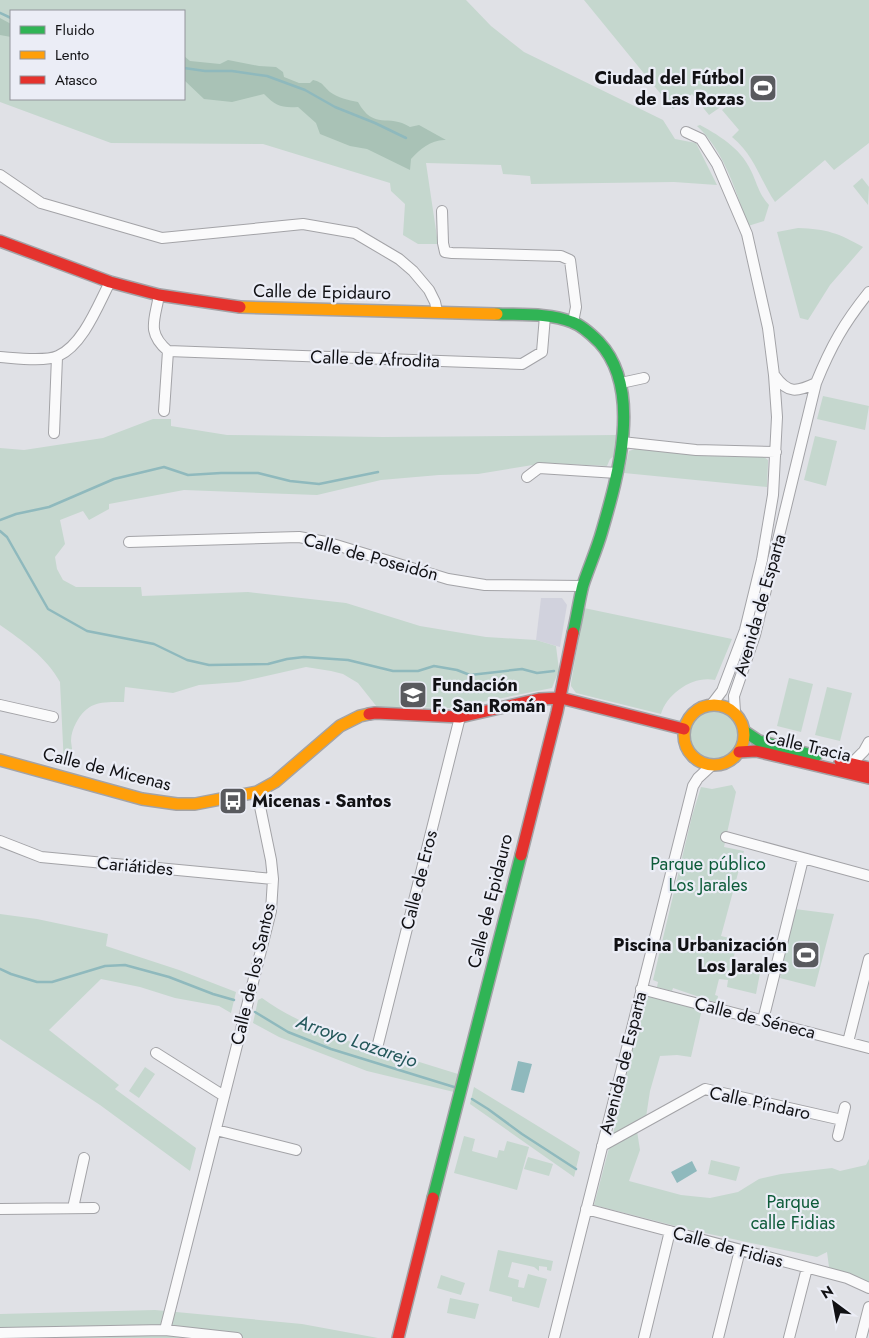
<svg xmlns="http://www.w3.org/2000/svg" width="869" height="1338" font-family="Jost,sans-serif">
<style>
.built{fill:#d1d2dd}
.green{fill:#c5d7ce;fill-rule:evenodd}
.forest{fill:#a9c2b6}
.water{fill:#8fb9bd}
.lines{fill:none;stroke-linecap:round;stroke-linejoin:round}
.stream{stroke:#8fb9bd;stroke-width:2.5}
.street-casing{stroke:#a3a3a7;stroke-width:12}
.fast-casing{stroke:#a3a3a7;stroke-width:14}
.slow-casing{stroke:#a3a3a7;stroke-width:14}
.jam-casing{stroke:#a3a3a7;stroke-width:14}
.street{stroke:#fafafb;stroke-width:10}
.fast{stroke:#30b455;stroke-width:11}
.slow{stroke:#ff9f0a;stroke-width:11}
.jam{stroke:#e5322d;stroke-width:11}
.labels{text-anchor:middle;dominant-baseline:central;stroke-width:4.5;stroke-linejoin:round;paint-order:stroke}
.poi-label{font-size:18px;font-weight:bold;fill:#111114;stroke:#ebedf6;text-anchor:end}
.street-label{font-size:18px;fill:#111114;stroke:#ebedf6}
.park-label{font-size:18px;fill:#0d5b39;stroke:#ebedf6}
.water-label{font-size:19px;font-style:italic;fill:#23575a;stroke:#ebedf6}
</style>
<rect width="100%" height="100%" fill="#e0e1e6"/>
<path class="built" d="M 541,598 L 562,598 L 567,605 L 560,647 L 536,640 Z"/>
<path class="green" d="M 0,0 L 466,0 L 491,26 L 524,52 L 663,120 L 675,139 L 696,143 L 717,185 L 674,182 L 531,184 L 530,176 L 503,174 L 501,165 L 426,163 L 438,244 L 418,244 L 403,235 L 405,204 L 391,191 L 390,183 L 263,144 L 111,143 L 0,102 ZM 11,11 L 184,11 L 184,99 L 11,99 Z
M 584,0 L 869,0 L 869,143 L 834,170 L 825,160 L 775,202 C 759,178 755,156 732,137 L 739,130 L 722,110 L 727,106 L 725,104 L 709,115 L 692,94 L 673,109 Z
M 700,125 C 722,137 743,150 753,175 C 758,187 760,195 769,205 L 764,221 L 748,226 C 736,192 725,152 697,126 Z
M 862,178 L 869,187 L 868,205 L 853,186 Z
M 798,228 C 827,229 838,233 863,247 L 830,285 L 808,320 L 800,318 L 777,232 Z
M 823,396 L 869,406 L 865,430 L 817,419 Z
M 153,419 L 171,419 L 171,426 L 227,435 L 383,437 L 616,435 L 613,457 L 610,459 L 607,466 L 545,463 L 478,474 L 439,475 L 381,480 L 317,495 L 184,490 L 109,504 L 109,509 L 89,520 L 83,511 L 60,520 L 65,544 L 55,557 L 57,569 L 63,580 L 76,587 L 141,587 L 142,596 L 248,592 L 346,603 L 420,626 L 486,637 L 536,640 L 556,646 L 559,670 L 552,688 L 452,708 L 377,707 L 358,683 L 343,674 L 331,671 L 306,667 L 239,682 L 199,685 L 173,693 L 125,687 L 124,702 C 101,702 88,701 76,723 C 73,729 71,734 71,741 C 72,750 74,760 76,769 L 64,765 L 60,682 C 46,657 23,641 0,625 L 0,448 L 24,450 L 103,438 Z
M 815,436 L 837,441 L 826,486 L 804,480 Z
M 635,449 L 703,456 L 764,457 L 768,460 L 768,463 L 767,487 L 624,473 L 629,451 Z
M 584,608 L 732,639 L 715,680 C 694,675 667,693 661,714 L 576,693 L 571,686 L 571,683 Z
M 789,678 L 813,684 L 801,732 L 777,726 Z
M 827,687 L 852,693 L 840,741 L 815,735 Z
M690 735a24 24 0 1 1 48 0a24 24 0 1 1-48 0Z
M 732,785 L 736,792 L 724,847 L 744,851 L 721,936 L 738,940 L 731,968 L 748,974 L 750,972 L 760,973 L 756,994 L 727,987 L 728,980 L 719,979 L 715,995 L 718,996 L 717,1003 L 673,988 L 672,991 L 657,987 L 658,982 L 653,980 L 692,816 L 701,787 L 712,789 Z
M 795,909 L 834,914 L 815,987 L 780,978 Z
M 0,914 L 37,919 L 108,934 L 106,946 L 179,970 L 236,992 L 231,1013 L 219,1006 L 175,998 L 140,987 L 101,979 L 49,1030 L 119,1085 L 115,1089 L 196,1148 L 190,1171 L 100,1105 L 0,1039 Z
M 645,995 L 702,1009 L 691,1057 L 677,1055 L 660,1056 L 650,1091 L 646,1117 L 614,1135 L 613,1134 Z
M 262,998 C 298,1024 341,1038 382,1053 L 384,1051 L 458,1074 L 454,1092 L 367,1071 L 279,1037 L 253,1023 L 258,1000 Z
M 145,1067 L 155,1074 L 139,1098 L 129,1091 Z
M 474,1087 L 580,1152 L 574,1177 L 470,1104 Z
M 637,1131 L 640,1150 L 629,1181 L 681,1195 L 710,1198 L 738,1192 L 759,1179 L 781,1174 L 832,1168 L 840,1171 L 866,1165 L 869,1159 L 869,1288 L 829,1267 L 827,1252 L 817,1257 L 691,1230 L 594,1205 L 609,1148 Z
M 464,1136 L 475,1139 L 472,1151 L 497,1158 L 499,1150 L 504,1151 L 507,1141 L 529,1147 L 517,1190 L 454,1173 Z
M 528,1157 L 553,1164 L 549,1176 L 524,1169 Z
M 711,1160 L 740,1167 L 736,1181 L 708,1174 Z
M 498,1250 L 553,1261 L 551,1271 L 547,1270 L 547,1267 L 539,1266 L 539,1271 L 534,1267 L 512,1262 L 508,1277 L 519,1280 L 518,1287 L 524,1288 L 528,1274 L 547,1279 L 539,1308 L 512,1301 L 512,1297 L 489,1291 Z
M 441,1275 L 465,1283 L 461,1295 L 437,1288 Z
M 450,1298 L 479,1304 L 475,1319 L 447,1313 Z
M 155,1310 L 302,1324 L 378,1338 L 0,1338 L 0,1314 Z"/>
<path class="forest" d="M 0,18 L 11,24 L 11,37 L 0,35 Z
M 184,56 L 190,61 L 220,64 L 228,60 L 259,66 L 276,67 L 283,72 L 284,77 L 299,83 L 310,83 L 313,80 C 324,83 322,85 330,92 C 338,98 348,100 358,102 C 374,131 388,113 410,127 L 419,125 L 446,140 C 432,139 420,149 411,159 L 410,170 L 367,149 L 350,146 L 320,134 L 316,123 L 298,107 C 281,108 276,106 264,94 L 232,102 L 204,99 L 184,80 Z"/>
<path class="water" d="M 804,942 L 814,944 L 808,968 L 797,965 Z
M 518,1061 L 532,1064 L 524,1093 L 511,1090 Z
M 692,1161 L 697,1171 L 677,1183 L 671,1172 Z"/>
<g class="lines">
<path class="stream" d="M 0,13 L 11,18
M 184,68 L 205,71 L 232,71 L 267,76 L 305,90 L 335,107 L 375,123 L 406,138
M 0,520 L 16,514 L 49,507 L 114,479 L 164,467 L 188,475 L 221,473 L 258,473 L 290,481 L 319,484 L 378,472
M 0,531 L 7,537 L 48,609 L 87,631 L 154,644 L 187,660 L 209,665 L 268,664 L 287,659 L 304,657 L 348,660 L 393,671 L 418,671 L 434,666 L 457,670 L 470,675 L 522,669 L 537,673 L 554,671
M 0,969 L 11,974 L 37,982 L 52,982 L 105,966 L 125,965 L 169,977 L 213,994 L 234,1000
M 255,1012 L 288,1032 L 331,1049 L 454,1087
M 472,1099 L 488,1109 L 522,1134 L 576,1169"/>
<defs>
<path id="street" d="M 686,132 L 701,139 L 717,164 L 747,234 L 768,328 L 774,375 L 777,417 L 773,495 L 762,560 L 745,630 L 722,691 L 712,704
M 0,175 L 41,203 L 162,238 L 303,224 L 355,233 L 399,259 L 413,271 L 429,290 L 435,302 L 437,311
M 442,211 L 443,243 L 445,252 L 452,253 L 561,256 L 570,260 L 576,307 L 573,322
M 159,295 C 155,320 146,332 168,351 L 522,364 L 542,352 L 545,316
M 0,357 C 15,358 45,362 58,356 C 83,345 98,305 110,282
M 775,376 C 788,394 797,392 816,383
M 621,383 L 644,378
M 164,411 L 168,351
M 54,433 L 57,357
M 622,442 L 696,450 L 776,452
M 527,477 L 539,468 L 617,473
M 129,542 L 299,537 L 326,542 L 448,579 L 485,585 L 583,586
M 0,705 L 53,717
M 735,712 L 734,696 L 755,635 L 816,383 C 831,346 844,323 869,292
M 851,764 L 864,751 L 869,742
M 726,837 L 869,876
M 0,841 L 41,857 L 273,879
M 641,989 L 869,1048
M 763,1020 L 803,859
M 848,1042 L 869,959
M 378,1044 L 460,717
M 156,1053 L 224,1096
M 216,1130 L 296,1150
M 838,1136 L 845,1107
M 602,1146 L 705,1089 L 842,1120
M 73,1208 L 84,1158
M 0,1209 L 94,1208
M 586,1209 L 847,1278 L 869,1288
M 165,1330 L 271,911 L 273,879 L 271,860 L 257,792
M 0,1333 L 165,1330 L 237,1338
M 554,1338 L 693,786 L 698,778 L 712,765
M 644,1338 L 670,1231
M 718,1338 L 740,1250
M 789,1338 L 807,1268
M 861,1338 L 869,1307"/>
<path id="fast" d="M 497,314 C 521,315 549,313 572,322 C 581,325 592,335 599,342 C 643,389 618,476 602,531 C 597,549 589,567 583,585 C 579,600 577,617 573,633
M 744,731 L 759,741 L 816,756
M 433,1198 L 521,855"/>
<path id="slow" d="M 240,307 L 497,314
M684 735a30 30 0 1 1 60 0a30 30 0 1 1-60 0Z
M 0,760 L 142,799 L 177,804 L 195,804 L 257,792 L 275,782 L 340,726 L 360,716 L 369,714"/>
<path id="jam" d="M 0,241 L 110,282 L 159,295 L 240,307
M 369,714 L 375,713 L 460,717 L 539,699 L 561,698 L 684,729
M 739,752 L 756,751 L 869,778
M 840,761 L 869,768
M 521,855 L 557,712 L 573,633
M 398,1338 L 433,1198"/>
</defs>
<use href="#street" class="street-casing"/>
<use href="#fast" class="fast-casing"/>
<use href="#slow" class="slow-casing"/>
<use href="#jam" class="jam-casing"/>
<use href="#street" class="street"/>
<use href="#fast" class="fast"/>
<use href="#slow" class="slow"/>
<use href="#jam" class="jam"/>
</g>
<defs>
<symbol id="stadium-square" viewBox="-11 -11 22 22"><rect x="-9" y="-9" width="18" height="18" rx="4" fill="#595a5e" stroke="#ebedf6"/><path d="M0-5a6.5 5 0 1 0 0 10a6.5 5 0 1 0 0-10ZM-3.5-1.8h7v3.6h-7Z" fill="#fff"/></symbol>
<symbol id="school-square" viewBox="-11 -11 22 22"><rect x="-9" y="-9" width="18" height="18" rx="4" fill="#595a5e" stroke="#ebedf6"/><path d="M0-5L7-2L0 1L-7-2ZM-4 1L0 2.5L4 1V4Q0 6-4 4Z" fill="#fff"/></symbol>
<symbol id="bus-square" viewBox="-11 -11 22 22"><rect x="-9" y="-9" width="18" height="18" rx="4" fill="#595a5e" stroke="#ebedf6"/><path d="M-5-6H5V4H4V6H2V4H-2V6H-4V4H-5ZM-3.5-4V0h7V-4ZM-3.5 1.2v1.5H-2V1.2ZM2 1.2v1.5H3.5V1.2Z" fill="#fff"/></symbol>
</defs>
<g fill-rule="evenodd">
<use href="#stadium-square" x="747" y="72" width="32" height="32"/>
<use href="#school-square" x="397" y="679" width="32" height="32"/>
<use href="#bus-square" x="217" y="785" width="32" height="32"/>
<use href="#stadium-square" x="790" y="939" width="32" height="32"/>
</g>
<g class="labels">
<g class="poi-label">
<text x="744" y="78">Ciudad del Fútbol<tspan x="744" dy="21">de Las Rozas</tspan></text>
<text x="432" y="685" text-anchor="start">Fundación<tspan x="432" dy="21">F. San Román</tspan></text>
<text x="252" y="801" text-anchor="start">Micenas - Santos</text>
<text x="787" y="945">Piscina Urbanización<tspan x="787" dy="21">Los Jarales</tspan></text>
</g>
<g class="street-label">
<text transform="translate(322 292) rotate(1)">Calle de Epidauro</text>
<text transform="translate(375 359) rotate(2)">Calle de Afrodita</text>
<text transform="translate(371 557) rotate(15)">Calle de Poseidón</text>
<text transform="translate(760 605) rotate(-74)">Avenida de Esparta</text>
<text transform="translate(808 746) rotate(13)">Calle Tracia</text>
<text transform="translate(107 769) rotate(14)">Calle de Micenas</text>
<text transform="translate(135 866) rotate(5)">Cariátides</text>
<text transform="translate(419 880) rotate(-76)">Calle de Eros</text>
<text transform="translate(490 901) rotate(-76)">Calle de Epidauro</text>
<text transform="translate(253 974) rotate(-77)">Calle de los Santos</text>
<text transform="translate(755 1018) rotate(14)">Calle de Séneca</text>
<text transform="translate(623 1063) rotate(-76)">Avenida de Esparta</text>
<text transform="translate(760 1103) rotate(12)">Calle Píndaro</text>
<text transform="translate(728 1247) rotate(15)">Calle de Fidias</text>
</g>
<g class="park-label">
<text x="708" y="864">Parque público<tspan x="708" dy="21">Los Jarales</tspan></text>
<text x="793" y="1202">Parque<tspan x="793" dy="21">calle Fidias</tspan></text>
</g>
<g class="water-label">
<text transform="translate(357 1041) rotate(19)">Arroyo Lazarejo</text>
</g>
</g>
<rect x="10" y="10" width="175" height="90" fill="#ebedf6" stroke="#94959c"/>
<rect x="20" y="26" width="25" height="8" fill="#30b455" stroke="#94959c"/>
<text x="55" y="35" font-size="15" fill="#111114">Fluido</text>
<rect x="20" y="51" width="25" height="8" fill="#ff9f0a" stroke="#94959c"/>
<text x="55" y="60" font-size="15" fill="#111114">Lento</text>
<rect x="20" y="76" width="25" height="8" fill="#e5322d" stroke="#94959c"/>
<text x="55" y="85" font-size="15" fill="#111114">Atasco</text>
<g transform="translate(834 1303) rotate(328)" stroke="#ebedf6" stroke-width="4" paint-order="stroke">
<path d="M0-4L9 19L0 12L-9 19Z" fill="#111114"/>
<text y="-8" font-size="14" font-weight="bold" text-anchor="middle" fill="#111114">N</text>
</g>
</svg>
